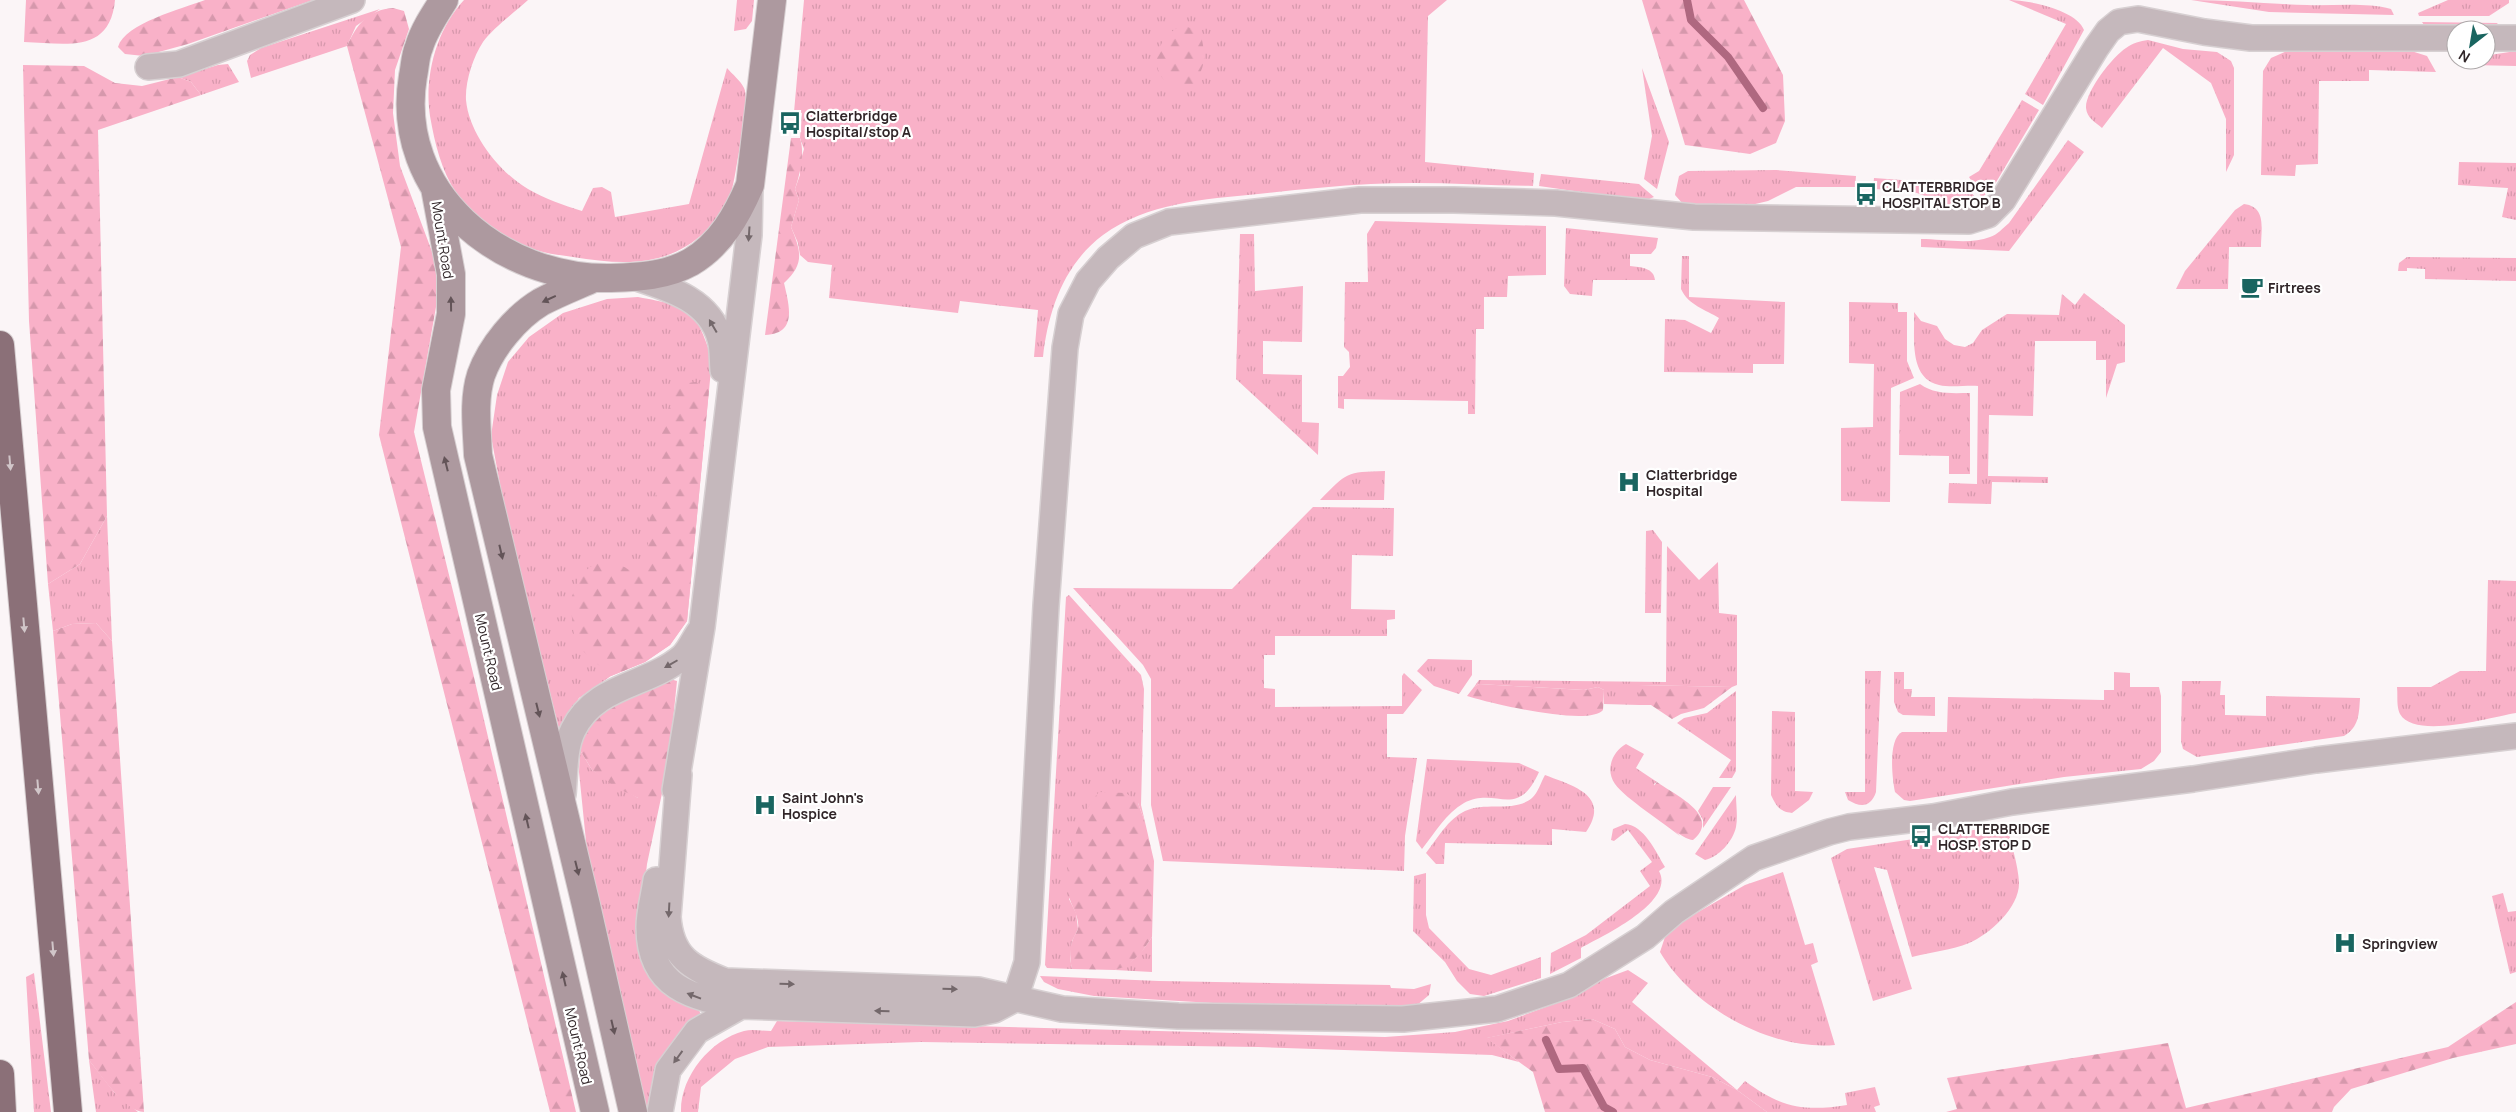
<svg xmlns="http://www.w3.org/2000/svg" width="2516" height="1112" font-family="Manrope,sans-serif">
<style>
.grass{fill:url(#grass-tufts)}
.forest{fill:url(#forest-firs)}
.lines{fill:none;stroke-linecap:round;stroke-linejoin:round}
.stream{stroke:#af6880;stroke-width:8}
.street-casing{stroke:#d7d0d2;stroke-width:28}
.secondary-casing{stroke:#d7d0d2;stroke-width:30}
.highway-casing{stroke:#d7d0d2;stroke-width:30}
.street{stroke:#c5b8bc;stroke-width:25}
.secondary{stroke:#ad999f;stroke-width:28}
.highway{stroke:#8b7078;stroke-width:28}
.oneway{fill:#74686b}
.oneway2{fill:#635458}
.oneway3{fill:#d1c6c9}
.labels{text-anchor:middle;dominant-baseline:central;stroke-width:4.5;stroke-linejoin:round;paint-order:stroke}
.poi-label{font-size:14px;font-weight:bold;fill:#312629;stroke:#fff;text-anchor:start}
.street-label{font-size:14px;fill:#312629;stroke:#fff}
</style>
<defs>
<pattern id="grass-tufts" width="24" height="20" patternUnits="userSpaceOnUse" patternTransform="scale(1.25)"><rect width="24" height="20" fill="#f9b1c8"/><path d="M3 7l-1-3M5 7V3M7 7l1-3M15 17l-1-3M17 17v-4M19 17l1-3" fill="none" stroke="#d698ac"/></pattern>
<pattern id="forest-firs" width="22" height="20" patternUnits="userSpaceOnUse" patternTransform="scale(1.25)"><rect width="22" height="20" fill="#f9b1c8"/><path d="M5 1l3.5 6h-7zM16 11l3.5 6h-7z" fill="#d698ac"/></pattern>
</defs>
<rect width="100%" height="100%" fill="#fbf5f7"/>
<path class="grass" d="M 464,0 L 528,0 C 515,12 493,28 483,42 C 473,57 465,82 466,100 C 469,134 500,173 528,189 C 545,199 563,205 582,211 L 593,188 L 602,187 L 611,192 L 615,217 L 689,204 L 727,68 C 732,74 741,81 744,88 C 750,100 740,147 737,163 C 734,181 731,201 721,217 C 718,221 712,226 707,230 C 668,268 623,265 573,257 C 561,255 547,254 536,250 C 506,240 475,220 457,194 C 441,170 435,144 430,116 C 424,77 436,30 464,0 Z
M 737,0 L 754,0 L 752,21 L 746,29 L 734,31 Z
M 804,0 L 1447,0 L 1428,16 L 1425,162 L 1534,173 L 1533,186 C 1479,185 1425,181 1371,184 C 1333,186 1295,190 1258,194 C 1204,199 1147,203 1103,235 C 1064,264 1048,311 1043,357 L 1034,357 L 1038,310 L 960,301 L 958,313 L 829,298 L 832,265 L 808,262 L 800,255 L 798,243 L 791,227 L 799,200 L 795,189 L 800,175 L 800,163 L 804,149 L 800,138 L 802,113 L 794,112 Z
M 2009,0 C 2028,0 2077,10 2084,30 L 2043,105 L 2025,94 L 2066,24 Z
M 2191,0 C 2230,0 2268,4 2307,5 C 2334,6 2365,2 2391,9 L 2394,15 L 2269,12 Z
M 2448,0 L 2509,0 L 2509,3 L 2489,16 L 2419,16 L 2418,13 Z
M 380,9 L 356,26 L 347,46 L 251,78 L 247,61 L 250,55 L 261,48 Z
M 2422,22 L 2498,23 C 2482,37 2446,29 2426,28 Z
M 2148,40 L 2183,49 L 2217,52 L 2231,61 L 2234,68 L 2234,155 L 2226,172 L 2226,119 L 2211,83 L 2163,48 L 2102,128 C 2095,122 2087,118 2086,108 C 2085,92 2113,56 2126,48 C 2133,43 2140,41 2148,40 Z
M 2408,50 L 2427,56 L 2436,72 L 2369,70 L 2369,81 L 2319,81 L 2318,164 L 2296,165 L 2295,176 L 2261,175 L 2263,71 L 2271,58 L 2287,51 Z
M 2516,51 L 2516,66 L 2472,65 L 2479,60 L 2486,60 L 2486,57 L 2490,55 Z
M 228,64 L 239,82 L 201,95 L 191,82 L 178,77 L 218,65 Z
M 1642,68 L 1669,142 L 1657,189 L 1644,179 L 1652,136 Z
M 2022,100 L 2039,110 L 1995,184 L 1982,198 L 1969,177 L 1979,171 Z
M 2068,140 L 2084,152 L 2009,251 L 1921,247 L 1921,239 C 1942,239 1970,245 1990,237 C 1997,235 2003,228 2009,223 Z
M 2459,162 L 2516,163 L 2516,220 L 2502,217 L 2508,188 L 2458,185 Z
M 1776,170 L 1856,176 L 1855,187 L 1796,187 L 1768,201 L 1751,205 L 1683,204 L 1675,195 L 1679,176 L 1688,171 Z
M 1541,174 L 1639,184 L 1654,197 L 1644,201 L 1539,186 Z
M 1874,178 L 1956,184 L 1964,180 L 1977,201 C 1950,213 1941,201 1917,193 C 1904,189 1887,190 1873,189 Z
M 2244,204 C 2267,207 2261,229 2261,247 L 2229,247 L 2228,289 L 2176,289 L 2185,271 L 2235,210 Z
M 1375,221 L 1546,226 L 1546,275 L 1508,276 L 1507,297 L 1484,297 L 1484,329 L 1476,329 L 1475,414 L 1468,414 L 1468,401 L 1344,399 L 1344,409 L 1338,408 L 1338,376 L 1343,376 L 1350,367 L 1349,352 L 1344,347 L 1345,282 L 1368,282 L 1367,234 Z
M 1566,228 L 1658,238 L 1656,248 L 1651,254 L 1630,254 L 1630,266 C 1641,267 1654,268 1655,280 L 1593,280 L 1592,296 L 1570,294 L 1564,286 Z
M 1240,234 L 1254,234 L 1255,291 L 1303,286 L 1302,342 L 1263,341 L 1263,374 L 1302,375 L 1302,422 L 1319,423 L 1318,455 L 1236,379 Z
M 1682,256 L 1689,256 L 1689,297 L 1785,302 L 1784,364 L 1753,364 L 1753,373 L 1664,372 L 1665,319 L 1685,320 L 1711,333 L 1719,318 C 1706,310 1688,305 1681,289 Z
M 2407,257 L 2516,258 L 2516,281 L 2425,279 L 2425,269 L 2407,268 L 2407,271 L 2398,271 L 2399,263 Z
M 2084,293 L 2125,325 L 2125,362 L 2117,364 L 2106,398 L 2106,360 L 2096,360 L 2096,341 L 2035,341 L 2033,416 L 1989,415 L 1988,476 L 2048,477 L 2048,483 L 1992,482 L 1991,504 L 1948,503 L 1949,483 L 1977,484 L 1978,386 C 1966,385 1951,388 1939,385 C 1908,378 1915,336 1914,312 L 1921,321 L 1937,326 L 1945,339 L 1954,345 L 1965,347 L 1973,343 L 1982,330 L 2007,314 L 2059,315 L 2062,294 L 2075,305 Z
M 638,297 C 691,307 695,307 712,359 L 687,621 L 670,645 L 645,662 L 611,676 L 579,698 L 559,729 L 507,522 L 491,436 L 497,395 L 508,362 L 529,337 L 563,313 L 607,299 Z
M 1849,302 L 1898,303 L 1898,312 L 1907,312 L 1907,361 L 1914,378 L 1891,388 L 1890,502 L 1841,501 L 1841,428 L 1873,427 L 1874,364 L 1849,363 Z
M 1920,384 C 1935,395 1953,393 1970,393 L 1970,474 L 1949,474 L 1949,456 L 1899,455 L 1900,392 Z
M 1385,471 L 1384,500 L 1320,500 C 1348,472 1345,472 1385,471 Z
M 1313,507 L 1394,508 L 1393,556 L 1352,555 L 1351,609 L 1395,610 L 1395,619 L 1387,620 L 1387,636 L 1275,636 L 1275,655 L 1264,655 L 1264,688 L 1275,689 L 1275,707 L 1402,706 L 1402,676 L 1404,673 L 1422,690 L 1403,714 L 1387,714 L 1387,757 L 1417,758 L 1405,836 L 1404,871 L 1163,861 L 1151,805 L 1151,679 L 1143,665 L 1073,588 L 1232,589 Z
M 107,516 L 112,641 L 96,623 L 72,624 L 53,631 L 48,584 L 80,564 Z
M 1653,530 L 1662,542 L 1661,613 L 1645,613 L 1646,531 Z
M 1667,546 L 1699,580 L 1718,562 L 1719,613 L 1737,615 L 1737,685 L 1732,687 L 1639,685 L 1639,705 L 1604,704 L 1604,690 L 1598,687 L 1584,690 L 1479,684 L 1474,687 L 1479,680 L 1666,682 Z
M 2488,580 L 2516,581 L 2516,713 C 2491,717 2415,740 2400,714 C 2396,706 2398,695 2397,687 L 2431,687 L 2460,671 L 2486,671 Z
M 1069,595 L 1141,675 L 1144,689 L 1141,805 L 1145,822 L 1138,803 L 1069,899 L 1076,913 L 1078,929 L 1072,941 L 1070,958 L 1072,969 L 1047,968 L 1045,965 L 1066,597 Z
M 1428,659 L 1472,660 L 1472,675 L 1459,694 L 1434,686 L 1417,671 Z
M 1865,671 L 1881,671 L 1876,792 C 1871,807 1861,808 1848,800 L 1845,792 L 1865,792 Z
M 1894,672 L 1904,672 L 1904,689 L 1912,689 L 1911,697 L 1935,697 L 1935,716 L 1903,715 L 1898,712 L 1894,702 Z
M 2114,672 L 2130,673 L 2130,687 L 2159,687 L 2161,696 L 2161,752 L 2154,761 L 2141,769 L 2064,777 L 1910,801 L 1904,800 L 1895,792 C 1892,778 1888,739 1902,732 L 1947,732 L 1948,697 L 2104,700 L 2104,690 L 2114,690 Z
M 2182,681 L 2221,681 L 2220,695 L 2225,695 L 2225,715 L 2266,716 L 2266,696 L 2360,698 C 2359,714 2359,727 2344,736 L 2197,757 L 2183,749 L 2181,741 Z
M 1736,691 L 1736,771 L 1732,778 L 1719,778 L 1731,760 L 1677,723 L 1684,718 L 1707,713 Z
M 1772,711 L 1795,712 L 1795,791 L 1813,792 L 1809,800 L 1792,813 C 1780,812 1776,806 1771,795 Z
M 1626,744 L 1644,754 L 1636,768 L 1657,782 L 1654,784 L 1669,824 L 1680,836 C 1664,823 1626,799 1615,784 C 1605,770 1612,752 1626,744 Z
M 580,750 L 592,770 L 638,798 L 661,798 L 647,864 L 642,909 L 682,999 L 699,1010 L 701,1015 L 651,1112 L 645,1112 L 587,851 L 579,772 Z
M 1427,759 L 1519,763 L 1539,772 C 1517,821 1497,786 1464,803 C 1446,813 1435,833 1422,849 L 1416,841 Z
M 1545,775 C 1573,786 1611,795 1586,832 L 1552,829 L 1552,845 L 1445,843 L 1444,864 L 1436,864 L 1426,853 C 1437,839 1448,819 1465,811 C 1485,801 1514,813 1532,798 C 1538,793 1541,782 1545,775 Z
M 1713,787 L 1731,787 L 1703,828 L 1703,820 L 1698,811 Z
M 1736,795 C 1736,805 1738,817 1736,827 C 1733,841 1719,857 1705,860 L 1695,854 Z
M 1625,824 C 1644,825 1656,852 1665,867 L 1659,871 C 1676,902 1603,936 1581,948 L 1581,958 L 1550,974 L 1551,953 L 1586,935 L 1650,886 L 1640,871 L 1652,862 L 1628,830 L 1614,841 L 1611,840 L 1613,829 Z
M 2007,825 C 2011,844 2018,864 2019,882 C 2020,907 1990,934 1969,943 C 1952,950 1931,952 1912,957 L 1887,870 L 1874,867 L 1912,989 L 1873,1001 L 1831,858 L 1847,849 Z
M 1783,872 L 1805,945 L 1813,943 L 1818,962 L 1811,965 L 1835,1045 C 1771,1051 1692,1007 1660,952 L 1666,934 L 1674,926 L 1745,885 Z
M 1426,873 L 1426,915 L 1429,928 L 1469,969 L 1491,975 L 1541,957 L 1541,978 L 1484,996 L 1470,994 L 1457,981 L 1445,962 L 1413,931 L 1414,876 Z
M 2503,893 L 2508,912 L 2516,911 L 2516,972 L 2510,974 L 2492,896 Z
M 1152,937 L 1152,972 L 1115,970 C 1133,964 1142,952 1152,937 Z
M 1628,970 L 1648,983 L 1632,1002 L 1737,1090 L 1745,1081 C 1780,1107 1803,1112 1847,1105 L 1845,1093 L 1875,1087 L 1880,1105 L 1874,1107 L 1876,1112 L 1767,1112 L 1737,1090 L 1712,1077 L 1650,1060 L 1625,1047 L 1615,1029 L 1592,1019 L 1562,1022 L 1487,1038 L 1519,1062 L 1492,1055 L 1258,1047 L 921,1042 L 768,1047 L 735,1059 L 701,1087 L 698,1112 L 681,1112 C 680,1077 710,1040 744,1031 C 752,1029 762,1031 771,1031 L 777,1021 L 1385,1037 L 1455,1032 L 1508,1021 L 1576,996 L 1601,980 Z
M 34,973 L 51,1112 L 34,1112 L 26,977 Z
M 1040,976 L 1159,981 L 1390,985 L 1391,988 L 1414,989 L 1431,984 L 1429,995 L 1416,1006 L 1385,1008 L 1230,1004 L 1094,996 L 1058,989 L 1044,982 Z
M 89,1060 L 114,1092 L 138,1112 L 96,1112 Z"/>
<path class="forest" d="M 26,0 L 115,0 C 110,55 64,43 24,42 Z
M 205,0 L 313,0 L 188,44 L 144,56 L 125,54 L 118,47 C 125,23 182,9 205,0 Z
M 1642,0 L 1744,0 L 1783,75 L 1785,121 L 1776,143 L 1750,154 L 1685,145 Z
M 393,8 L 404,11 L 409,29 L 395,70 L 393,113 L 400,166 L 437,265 L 436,307 L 414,432 L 473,673 L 576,1112 L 550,1112 L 379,435 L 401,247 L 347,46 C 357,24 368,10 393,8 Z
M 1183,25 L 1200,32 C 1207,58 1206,68 1189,90 C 1159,89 1147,61 1166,37 C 1170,32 1177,28 1183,25 Z
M 23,65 L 84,66 L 115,83 L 142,86 L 178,77 L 191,82 L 201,95 L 98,130 L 107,516 L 80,564 L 48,584 L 29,321 Z
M 791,138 L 800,138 C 805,153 800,174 795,189 L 799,200 L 791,227 C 801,251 805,264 784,283 C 789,305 798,334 765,335 Z
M 696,382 L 709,389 L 687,621 L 670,645 L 645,662 L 611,676 L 575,644 L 570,601 L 581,574 L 597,562 L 617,563 L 640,576 L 648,561 L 648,525 L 661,475 L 662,419 L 671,405 L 678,384 Z
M 96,623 L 112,641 L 144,1112 C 125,1112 100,1074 89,1060 L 53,631 L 72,624 Z
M 670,679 L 677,681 L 669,760 L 661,798 L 638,798 L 615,787 L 592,770 L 580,750 C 588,702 631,695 670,679 Z
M 1479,684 L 1584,690 L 1598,687 L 1604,690 L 1603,710 C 1589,727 1489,703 1467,696 L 1474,687 Z
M 1639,685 L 1732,687 L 1704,708 L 1681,714 L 1672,719 L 1651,705 L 1639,705 Z
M 1657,782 C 1675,795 1722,816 1693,840 C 1683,840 1659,819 1652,810 C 1648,805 1648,800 1647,795 Z
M 1099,792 L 1126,793 L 1138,803 L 1145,822 L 1154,861 L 1152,937 L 1141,953 L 1127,966 L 1115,970 L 1072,969 C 1070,960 1069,949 1073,939 C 1074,936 1077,932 1078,929 C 1080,917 1071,906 1069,896 C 1063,862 1077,817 1099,792 Z
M 2516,1002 L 2516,1044 L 2453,1058 L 2351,1089 L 2334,1107 L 2332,1112 L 1946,1112 L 1957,1109 L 1947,1078 L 2168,1043 L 2186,1108 L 2448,1047 Z
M 1592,1019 L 1615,1029 L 1625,1047 L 1650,1060 L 1712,1077 L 1737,1090 L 1767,1112 L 1545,1112 L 1533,1072 L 1486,1038 L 1562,1022 Z"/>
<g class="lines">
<path class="stream" d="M 1687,0 L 1691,20 L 1728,57 L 1763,108
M 1546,1040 L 1559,1069 L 1583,1068 L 1604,1107 L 1613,1112"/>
<defs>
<path id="street" d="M 2486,38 L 2516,38
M 148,67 L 179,64 L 352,0
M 634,277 C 668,288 710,300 720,339 C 723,349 722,360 723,370
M 679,775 L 668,917 C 671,957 691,968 725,981 L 978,990 L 1062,1009 L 1178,1016 L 1403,1019 L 1497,1009 L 1569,985 L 1645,937 L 1674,912 L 1754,858 L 1829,832 L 1849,827 L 1933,817 L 2012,802 L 2193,779 L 2316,760 L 2516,736
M 675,790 L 702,627 L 749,235 L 750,185
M 563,794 C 565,774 564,748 573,730 C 595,684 648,686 682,657 C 689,651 694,639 699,632
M 656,880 C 654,895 649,912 649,927 C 649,988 692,998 741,1006 L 974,1014 L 994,1010 L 1015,999
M 1015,999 L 1027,962 L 1046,606 L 1065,348 L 1071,314 L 1088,281 L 1108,258 L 1134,236 L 1169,222 L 1360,200 L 1454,200 L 1556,203 L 1694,217 L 1969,221 L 1988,215 L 2003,200 L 2096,48 L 2108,31 L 2119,22 L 2138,19 L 2204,32 L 2251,38 L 2456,38
M 660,1112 L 668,1070 L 697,1031 L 741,1006"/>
<path id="secondary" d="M 444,0 C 435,14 424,30 419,47 C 415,56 415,67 413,76 C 393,193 501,280 611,278 C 639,277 666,276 691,262 C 721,244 737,215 750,185 L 772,0
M 435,188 L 451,274 L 451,314 L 436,390 L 437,427 L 595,1112
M 594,278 C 576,286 558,293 541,302 C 516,317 491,347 481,375 C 473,400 477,429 478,455 L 586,905 L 633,1112"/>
<path id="highway" d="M 0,345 L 68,1112
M 0,1074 L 2,1112"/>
</defs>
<use href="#street" class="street-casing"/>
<use href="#secondary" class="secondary-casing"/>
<use href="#highway" class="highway-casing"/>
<use href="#street" class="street"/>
<use href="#secondary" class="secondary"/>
<use href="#highway" class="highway"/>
</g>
<defs><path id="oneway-solid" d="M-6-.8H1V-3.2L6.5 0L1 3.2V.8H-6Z" transform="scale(1.25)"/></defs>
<g class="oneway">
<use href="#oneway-solid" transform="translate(749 234) rotate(94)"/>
<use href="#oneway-solid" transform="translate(713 326) rotate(-120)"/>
<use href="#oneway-solid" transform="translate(671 664) rotate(150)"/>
<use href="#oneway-solid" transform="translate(669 910) rotate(93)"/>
<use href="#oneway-solid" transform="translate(787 984) rotate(2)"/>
<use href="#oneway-solid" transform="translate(950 989) rotate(2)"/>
<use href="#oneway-solid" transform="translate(694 996) rotate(-159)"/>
<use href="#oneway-solid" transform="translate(882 1011) rotate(-178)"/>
<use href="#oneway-solid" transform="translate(678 1057) rotate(126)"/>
</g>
<g class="oneway2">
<use href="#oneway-solid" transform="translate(549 299) rotate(155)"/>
<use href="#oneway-solid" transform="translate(451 304) rotate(-91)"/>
<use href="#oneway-solid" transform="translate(446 464) rotate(-104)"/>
<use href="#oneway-solid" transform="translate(501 552) rotate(77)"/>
<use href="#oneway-solid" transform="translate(538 710) rotate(76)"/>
<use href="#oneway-solid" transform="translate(527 821) rotate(-103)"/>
<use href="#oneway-solid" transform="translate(577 868) rotate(76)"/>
<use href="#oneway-solid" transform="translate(564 979) rotate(-103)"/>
<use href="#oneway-solid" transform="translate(613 1027) rotate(77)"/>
</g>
<g class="oneway3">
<use href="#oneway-solid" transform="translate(10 463) rotate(85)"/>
<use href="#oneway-solid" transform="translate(24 625) rotate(85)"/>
<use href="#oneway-solid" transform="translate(38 787) rotate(85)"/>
<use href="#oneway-solid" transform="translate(53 949) rotate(85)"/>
</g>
<defs>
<symbol id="bus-bare" viewBox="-9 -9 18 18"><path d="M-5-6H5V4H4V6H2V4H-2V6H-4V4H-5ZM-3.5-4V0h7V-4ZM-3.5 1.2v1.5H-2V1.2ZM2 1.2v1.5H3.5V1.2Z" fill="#196560" stroke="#fff" stroke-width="2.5" paint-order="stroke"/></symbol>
<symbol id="cafe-bare" viewBox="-9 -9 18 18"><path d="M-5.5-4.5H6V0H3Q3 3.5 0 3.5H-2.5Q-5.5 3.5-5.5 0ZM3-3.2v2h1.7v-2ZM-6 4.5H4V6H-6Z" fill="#196560" stroke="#fff" stroke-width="2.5" paint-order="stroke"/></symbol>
<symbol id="hospital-bare" viewBox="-9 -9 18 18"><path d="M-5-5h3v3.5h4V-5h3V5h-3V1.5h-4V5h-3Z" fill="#196560" stroke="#fff" stroke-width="2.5" paint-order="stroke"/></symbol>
</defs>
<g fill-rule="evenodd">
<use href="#bus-bare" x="774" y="107" width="32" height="32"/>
<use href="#bus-bare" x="1850" y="178" width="32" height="32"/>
<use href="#cafe-bare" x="2236" y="271" width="32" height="32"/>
<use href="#hospital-bare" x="1613" y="466" width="32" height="32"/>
<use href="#hospital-bare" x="749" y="789" width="32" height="32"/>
<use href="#bus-bare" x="1905" y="820" width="32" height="32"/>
<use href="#hospital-bare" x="2329" y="927" width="32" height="32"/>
</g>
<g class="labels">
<g class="poi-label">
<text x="806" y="115">Clatterbridge<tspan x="806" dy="16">Hospital/stop A</tspan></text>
<text x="1882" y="186">CLATTERBRIDGE<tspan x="1882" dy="16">HOSPITAL STOP B</tspan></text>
<text x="2268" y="287">Firtrees</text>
<text x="1646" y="474">Clatterbridge<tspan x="1646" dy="16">Hospital</tspan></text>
<text x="782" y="797">Saint John's<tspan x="782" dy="16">Hospice</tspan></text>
<text x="1938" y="828">CLATTERBRIDGE<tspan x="1938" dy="16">HOSP. STOP D</tspan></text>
<text x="2362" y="943">Springview</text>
</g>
<g class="street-label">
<text transform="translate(443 240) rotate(81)">Mount Road</text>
<text transform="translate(489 652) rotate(77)">Mount Road</text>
<text transform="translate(579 1046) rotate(77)">Mount Road</text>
</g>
</g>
<g transform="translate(2471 45) rotate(211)"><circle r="24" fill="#ffffff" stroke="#ada8a9"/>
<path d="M0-4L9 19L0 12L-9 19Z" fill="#196560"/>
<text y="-8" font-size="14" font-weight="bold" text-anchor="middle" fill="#312629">N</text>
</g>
</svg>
